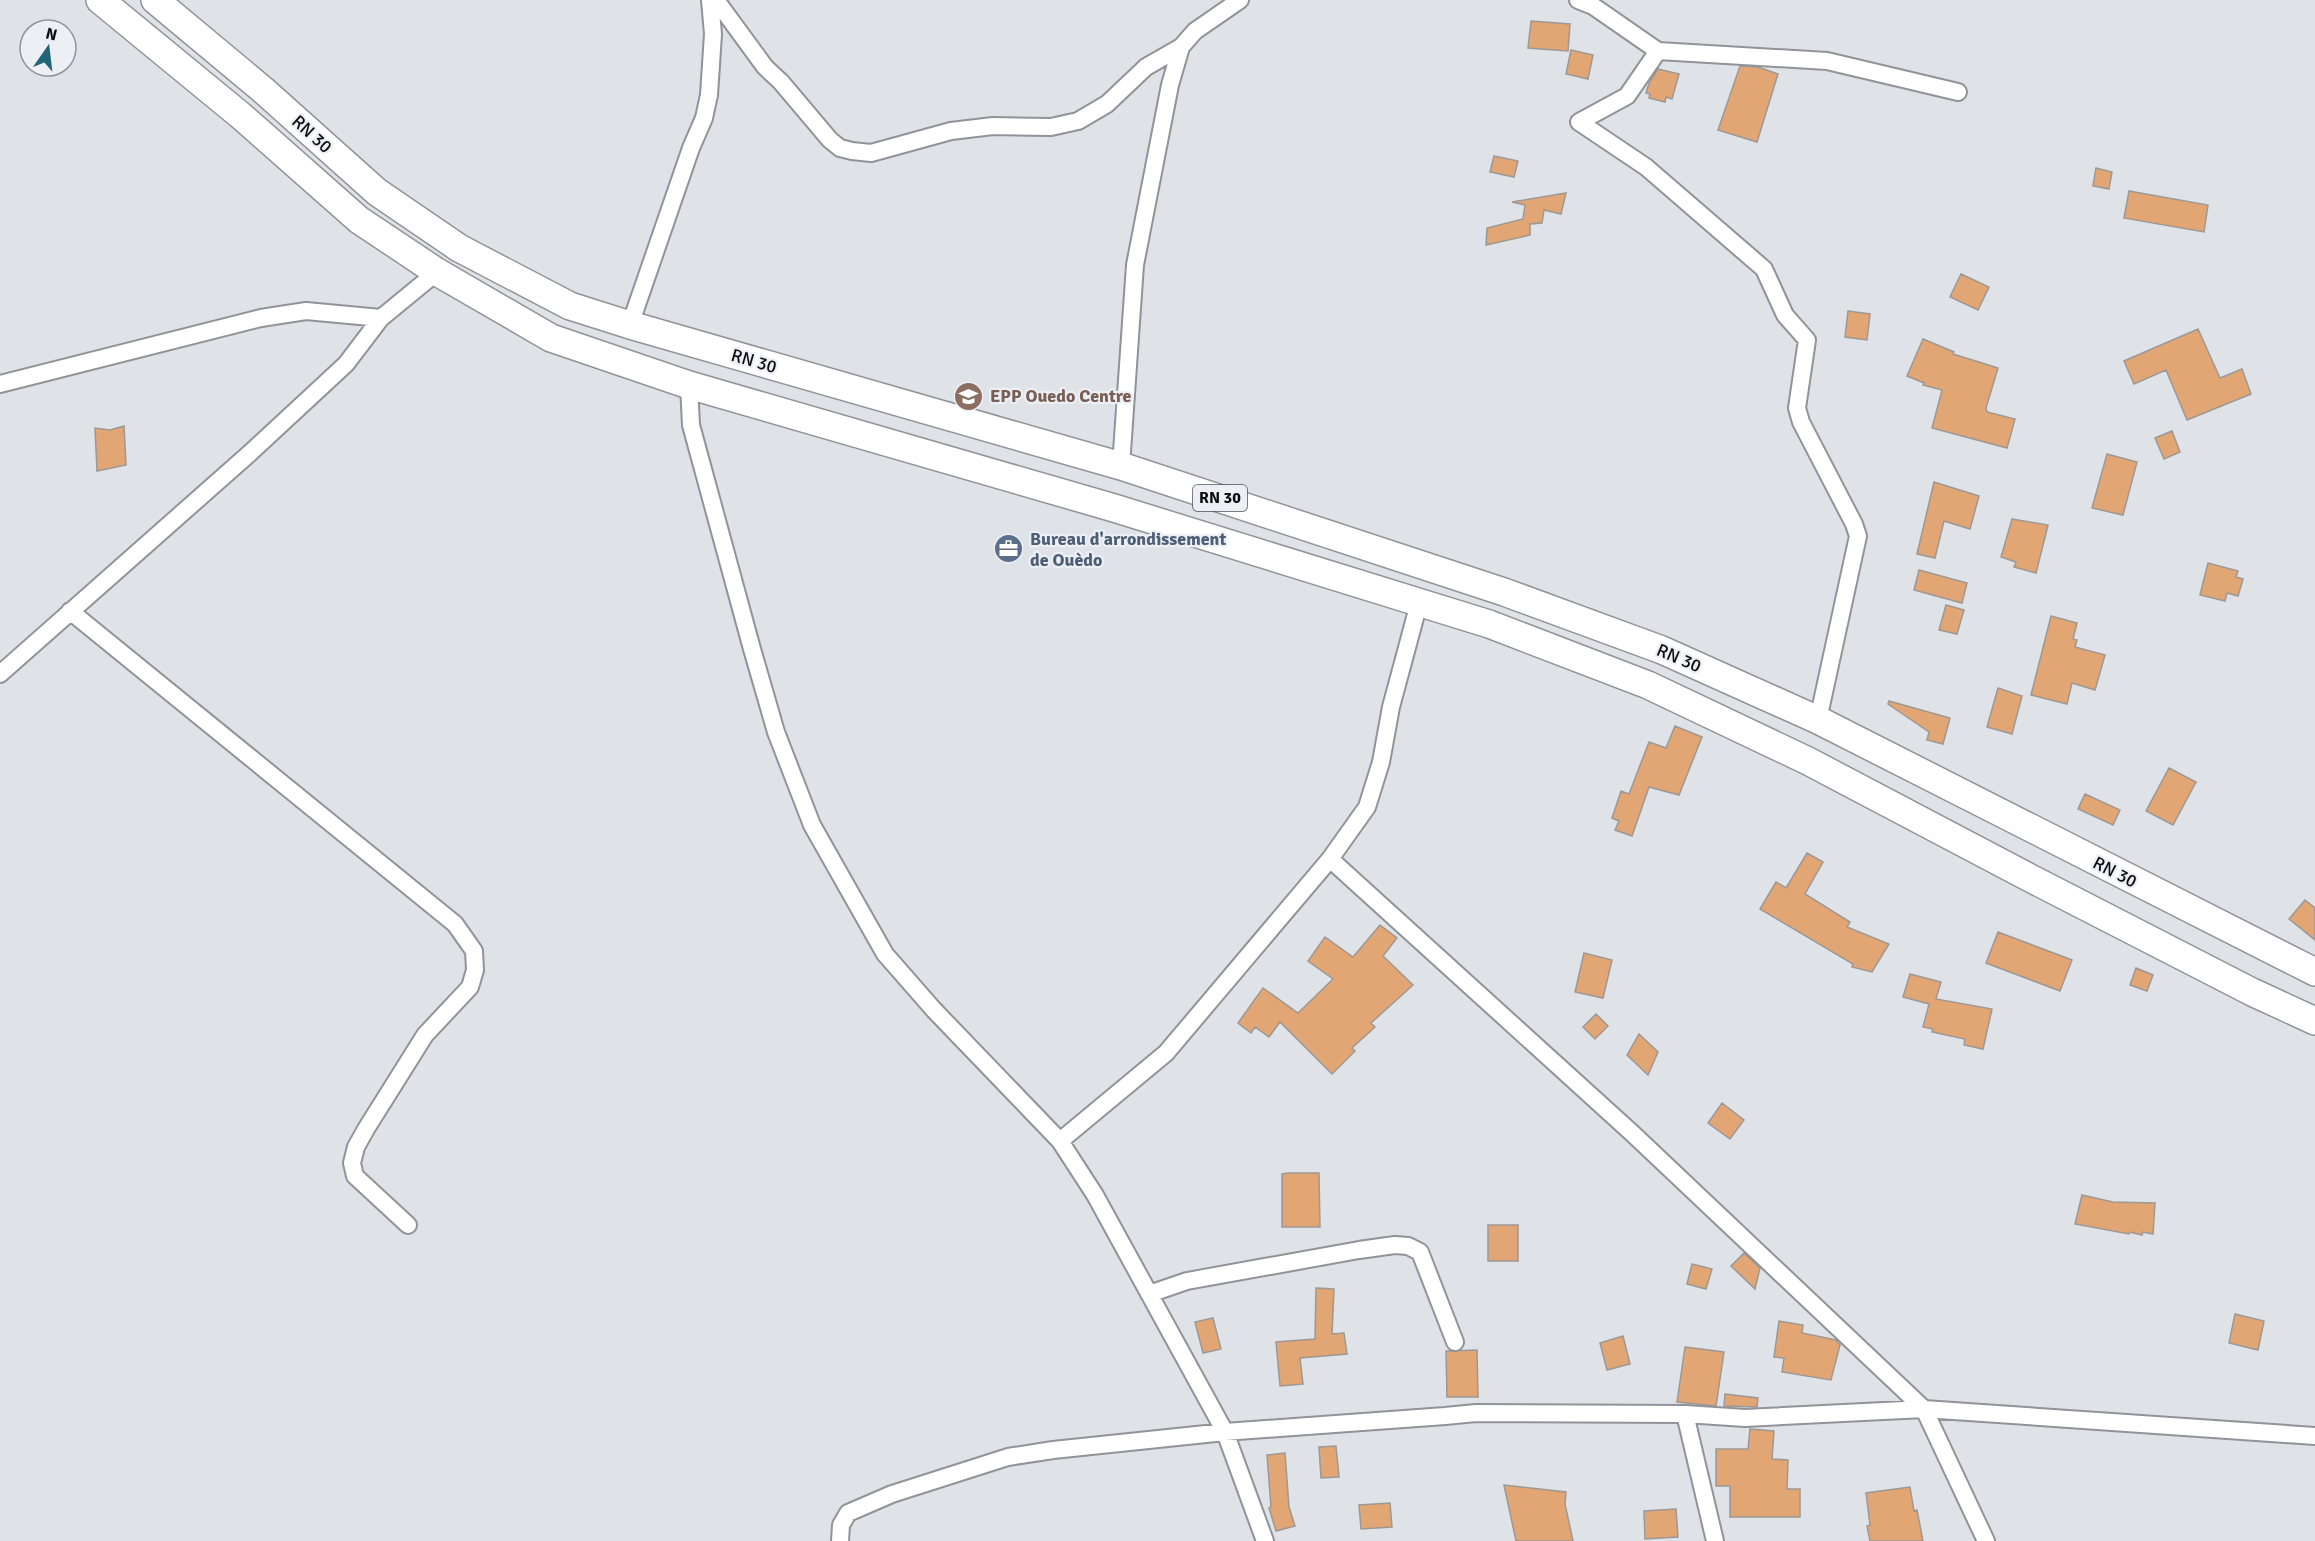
<svg xmlns="http://www.w3.org/2000/svg" width="2315" height="1541" font-family="Signika,sans-serif">
<style>
.building{fill:#e2a574;stroke:#9d9894;stroke-width:1.5}
.lines{fill:none;stroke-linecap:round;stroke-linejoin:round}
.minor-casing{stroke:#909398;stroke-width:20}
.primary-casing{stroke:#909398;stroke-width:30}
.minor{stroke:#fff;stroke-width:16}
.primary{stroke:#fff;stroke-width:27}
.labels{text-anchor:middle;dominant-baseline:central;stroke-width:4.5;stroke-linejoin:round;paint-order:stroke}
.shield{fill:#eceff4;stroke:#4f5154;stroke-width:1.5}
.shield-label{font-size:16px;font-weight:bold;fill:#0c0d0f}
.street-label{font-size:18px;fill:#0c0d0f;stroke:#eceff4}
.education-label{font-size:18px;font-weight:bold;fill:#785e54;stroke:#eceff4;text-anchor:start}
.service-label{font-size:18px;font-weight:bold;fill:#4e5e75;stroke:#eceff4;text-anchor:start}
</style>
<rect width="100%" height="100%" fill="#dfe2e7"/>
<path class="building" d="M 1531,21 L 1570,24 L 1568,51 L 1528,48 Z
M 1571,50 L 1593,55 L 1588,79 L 1566,74 Z
M 1740,66 L 1758,67 L 1778,74 L 1757,142 L 1718,130 Z
M 1658,69 L 1679,74 L 1672,99 L 1666,97 L 1665,102 L 1649,98 L 1650,94 L 1646,93 L 1649,83 Z
M 1494,156 L 1518,161 L 1514,177 L 1490,172 Z
M 2096,168 L 2112,172 L 2109,189 L 2093,186 Z
M 2129,191 L 2208,205 L 2204,232 L 2124,218 Z
M 1566,193 L 1561,214 L 1544,210 L 1542,223 L 1530,224 L 1530,235 L 1486,245 L 1487,228 L 1523,219 L 1525,205 L 1512,202 Z
M 1961,274 L 1989,287 L 1978,310 L 1950,297 Z
M 1848,311 L 1870,314 L 1867,340 L 1845,337 Z
M 2198,329 L 2220,378 L 2242,369 L 2251,394 L 2187,420 L 2166,370 L 2134,384 L 2124,361 Z
M 1923,339 L 1954,352 L 1953,354 L 1998,368 L 1986,408 L 1987,412 L 2015,419 L 2007,448 L 1932,428 L 1942,390 L 1923,385 L 1924,383 L 1907,376 Z
M 124,426 L 126,465 L 97,471 L 95,428 L 110,430 Z
M 2172,431 L 2180,452 L 2164,459 L 2155,438 Z
M 2107,454 L 2137,462 L 2123,515 L 2092,508 Z
M 1934,482 L 1979,496 L 1970,529 L 1944,521 L 1935,558 L 1917,554 Z
M 2012,519 L 2048,525 L 2036,573 L 2014,567 L 2016,562 L 2001,557 Z
M 2208,563 L 2238,571 L 2236,577 L 2243,579 L 2238,596 L 2227,593 L 2225,601 L 2200,595 Z
M 1919,570 L 1967,583 L 1962,603 L 1914,590 Z
M 1946,605 L 1964,610 L 1957,634 L 1939,630 Z
M 2051,616 L 2077,623 L 2073,639 L 2077,640 L 2075,647 L 2105,655 L 2095,690 L 2072,683 L 2067,704 L 2031,695 Z
M 1998,688 L 2022,696 L 2012,734 L 1987,727 Z
M 1889,701 L 1950,718 L 1943,744 L 1927,740 L 1929,732 L 1888,704 Z
M 1675,726 L 1702,737 L 1679,795 L 1649,787 L 1632,836 L 1615,830 L 1619,821 L 1612,818 L 1621,791 L 1629,794 L 1649,742 L 1666,748 Z
M 2169,768 L 2196,782 L 2173,825 L 2146,811 Z
M 2085,794 L 2120,810 L 2113,825 L 2078,809 Z
M 1807,853 L 1823,862 L 1805,894 L 1850,922 L 1847,927 L 1889,944 L 1872,972 L 1852,967 L 1853,964 L 1760,909 L 1776,882 L 1786,888 Z
M 2305,900 L 2315,908 L 2315,940 L 2289,919 Z
M 1380,925 L 1397,938 L 1383,956 L 1413,985 L 1371,1023 L 1375,1027 L 1352,1048 L 1355,1051 L 1332,1074 L 1280,1022 L 1269,1037 L 1255,1027 L 1251,1033 L 1238,1023 L 1263,988 L 1298,1013 L 1333,979 L 1308,961 L 1325,937 L 1353,957 Z
M 1998,932 L 2072,960 L 2060,991 L 1986,963 Z
M 1584,953 L 1612,960 L 1603,998 L 1575,992 Z
M 2136,968 L 2153,975 L 2147,991 L 2130,985 Z
M 1910,974 L 1941,982 L 1936,999 L 1992,1009 L 1983,1049 L 1964,1045 L 1965,1039 L 1932,1032 L 1933,1029 L 1923,1027 L 1929,1004 L 1903,997 Z
M 1596,1014 L 1608,1026 L 1595,1039 L 1583,1027 Z
M 1639,1034 L 1658,1052 L 1648,1075 L 1627,1055 Z
M 1722,1103 L 1744,1120 L 1730,1139 L 1708,1123 Z
M 1289,1173 L 1319,1173 L 1320,1227 L 1282,1227 L 1282,1174 Z
M 2082,1195 L 2113,1202 L 2155,1203 L 2153,1234 L 2143,1232 L 2142,1235 L 2130,1232 L 2129,1234 L 2075,1224 Z
M 1488,1225 L 1518,1225 L 1518,1261 L 1488,1261 Z
M 1744,1253 L 1760,1268 L 1755,1289 L 1731,1266 Z
M 1692,1264 L 1712,1269 L 1706,1289 L 1687,1284 Z
M 1316,1288 L 1334,1289 L 1332,1334 L 1344,1333 L 1347,1354 L 1300,1358 L 1303,1384 L 1280,1386 L 1276,1342 L 1315,1339 Z
M 2235,1314 L 2264,1321 L 2258,1350 L 2229,1343 Z
M 1213,1318 L 1221,1349 L 1203,1353 L 1195,1322 Z
M 1779,1321 L 1803,1325 L 1802,1333 L 1836,1340 L 1840,1345 L 1831,1380 L 1782,1372 L 1784,1358 L 1774,1357 Z
M 1623,1336 L 1630,1364 L 1607,1370 L 1600,1343 Z
M 1685,1347 L 1724,1352 L 1716,1406 L 1677,1402 Z
M 1477,1350 L 1478,1397 L 1447,1397 L 1446,1351 Z
M 1725,1394 L 1758,1398 L 1757,1407 L 1724,1406 Z
M 1750,1429 L 1774,1431 L 1772,1459 L 1788,1460 L 1787,1489 L 1800,1489 L 1800,1517 L 1730,1517 L 1730,1486 L 1716,1486 L 1716,1449 L 1748,1449 Z
M 1336,1446 L 1339,1477 L 1321,1478 L 1319,1447 Z
M 1285,1453 L 1289,1507 L 1295,1526 L 1276,1531 L 1269,1508 L 1271,1507 L 1267,1455 Z
M 1504,1485 L 1566,1492 L 1565,1504 L 1573,1541 L 1516,1541 Z
M 1910,1487 L 1914,1511 L 1917,1510 L 1923,1541 L 1870,1541 L 1867,1526 L 1870,1525 L 1866,1493 Z
M 1390,1503 L 1392,1527 L 1361,1529 L 1359,1505 Z
M 1676,1509 L 1678,1537 L 1645,1539 L 1644,1511 Z"/>
<g class="lines">
<defs>
<path id="minor" d="M 716,0 L 765,67 L 781,82 L 830,140 L 840,148 L 852,151 L 871,153 L 951,131 L 993,126 L 1051,127 L 1078,121 L 1107,104 L 1146,67 L 1181,47 L 1195,31 L 1240,0
M 1578,0 L 1593,6 L 1658,51 L 1827,61 L 1958,92
M 1658,51 L 1627,96 L 1579,122 L 1646,167 L 1764,269 L 1785,315 L 1807,340 L 1797,408 L 1801,422 L 1854,524 L 1858,536 L 1818,720
M 630,325 L 691,148 L 704,118 L 709,95 L 713,34 L 710,0
M 0,384 L 261,318 L 306,311 L 381,318
M 689,385 L 691,425 L 752,649 L 776,732 L 812,825 L 885,954 L 934,1010 L 1060,1141 L 1095,1195 L 1225,1432 L 1265,1541
M 1121,466 L 1135,265 L 1170,85 L 1181,47
M 70,611 L 455,924 L 474,951 L 475,970 L 470,987 L 425,1035 L 366,1129 L 356,1147 L 352,1163 L 355,1176 L 408,1225
M 0,674 L 250,453 L 346,364 L 381,318 L 437,272
M 1330,859 L 1632,1133 L 1924,1409 L 1986,1541
M 1060,1141 L 1166,1053 L 1330,859 L 1367,807 L 1381,762 L 1391,707 L 1419,603
M 1149,1294 L 1187,1281 L 1359,1250 L 1395,1245 L 1408,1246 L 1420,1252 L 1455,1342
M 1685,1414 L 1715,1541
M 840,1541 L 841,1525 L 848,1513 L 892,1494 L 1008,1457 L 1053,1450 L 1225,1432 L 1445,1416 L 1476,1413 L 1685,1414 L 1745,1418 L 1924,1409 L 2315,1436"/>
<path id="primary" d="M 100,0 L 240,115 L 359,220 L 437,272 L 551,338 L 689,385 L 1114,508 L 1489,624 L 1648,685 L 1808,761 L 2032,879 L 2252,992 L 2315,1021
M 155,0 L 263,90 L 377,192 L 459,248 L 570,306 L 630,325 L 1121,466 L 1504,592 L 1662,650 L 1818,720 L 2315,972"/>
</defs>
<use href="#minor" class="minor-casing"/>
<use href="#primary" class="primary-casing"/>
<use href="#minor" class="minor"/>
<use href="#primary" class="primary"/>
</g>
<defs>
<symbol id="school-disc" viewBox="-11 -11 22 22"><circle r="9.5" fill="#8d6e63" stroke="#eceff4"/><path d="M0-5L7-2L0 1L-7-2ZM-4 1L0 2.5L4 1V4Q0 6-4 4Z" fill="#fff"/></symbol>
<symbol id="office-disc" viewBox="-11 -11 22 22"><circle r="9.5" fill="#5c6f8a" stroke="#eceff4"/><path d="M-6-3h4V-5.5h4V-3h4V5H-6ZM-1-4.5V-3h2v-1.5ZM-6 0V1H6V0Z" fill="#fff"/></symbol>
</defs>
<g fill-rule="evenodd">
<use href="#school-disc" x="952" y="380" width="33" height="33"/>
<use href="#office-disc" x="992" y="532" width="33" height="33"/>
</g>
<g class="labels">
<rect class="shield" x="1193" y="485" width="54" height="26" rx="4.5"/>
<g class="shield-label">
<text x="1220" y="498">RN 30</text>
</g>
<g class="street-label">
<text transform="translate(312 134) rotate(42)">RN 30</text>
<text transform="translate(754 361) rotate(16)">RN 30</text>
<text transform="translate(1679 658) rotate(23)">RN 30</text>
<text transform="translate(2115 872) rotate(27)">RN 30</text>
</g>
<g class="education-label">
<text x="990" y="396">EPP Ouedo Centre</text>
</g>
<g class="service-label">
<text x="1030" y="539">Bureau d'arrondissement<tspan x="1030" dy="21">de Ouèdo</tspan></text>
</g>
</g>
<g transform="translate(48 48) rotate(14)"><circle r="28" fill="#eceff4" stroke="#929598" stroke-width="1.5"/>
<path d="M0-4.5L10 22L0 15L-10 22Z" fill="#216677"/>
<text y="-9" font-size="16" font-weight="bold" text-anchor="middle" fill="#0c0d0f">N</text>
</g>
</svg>
